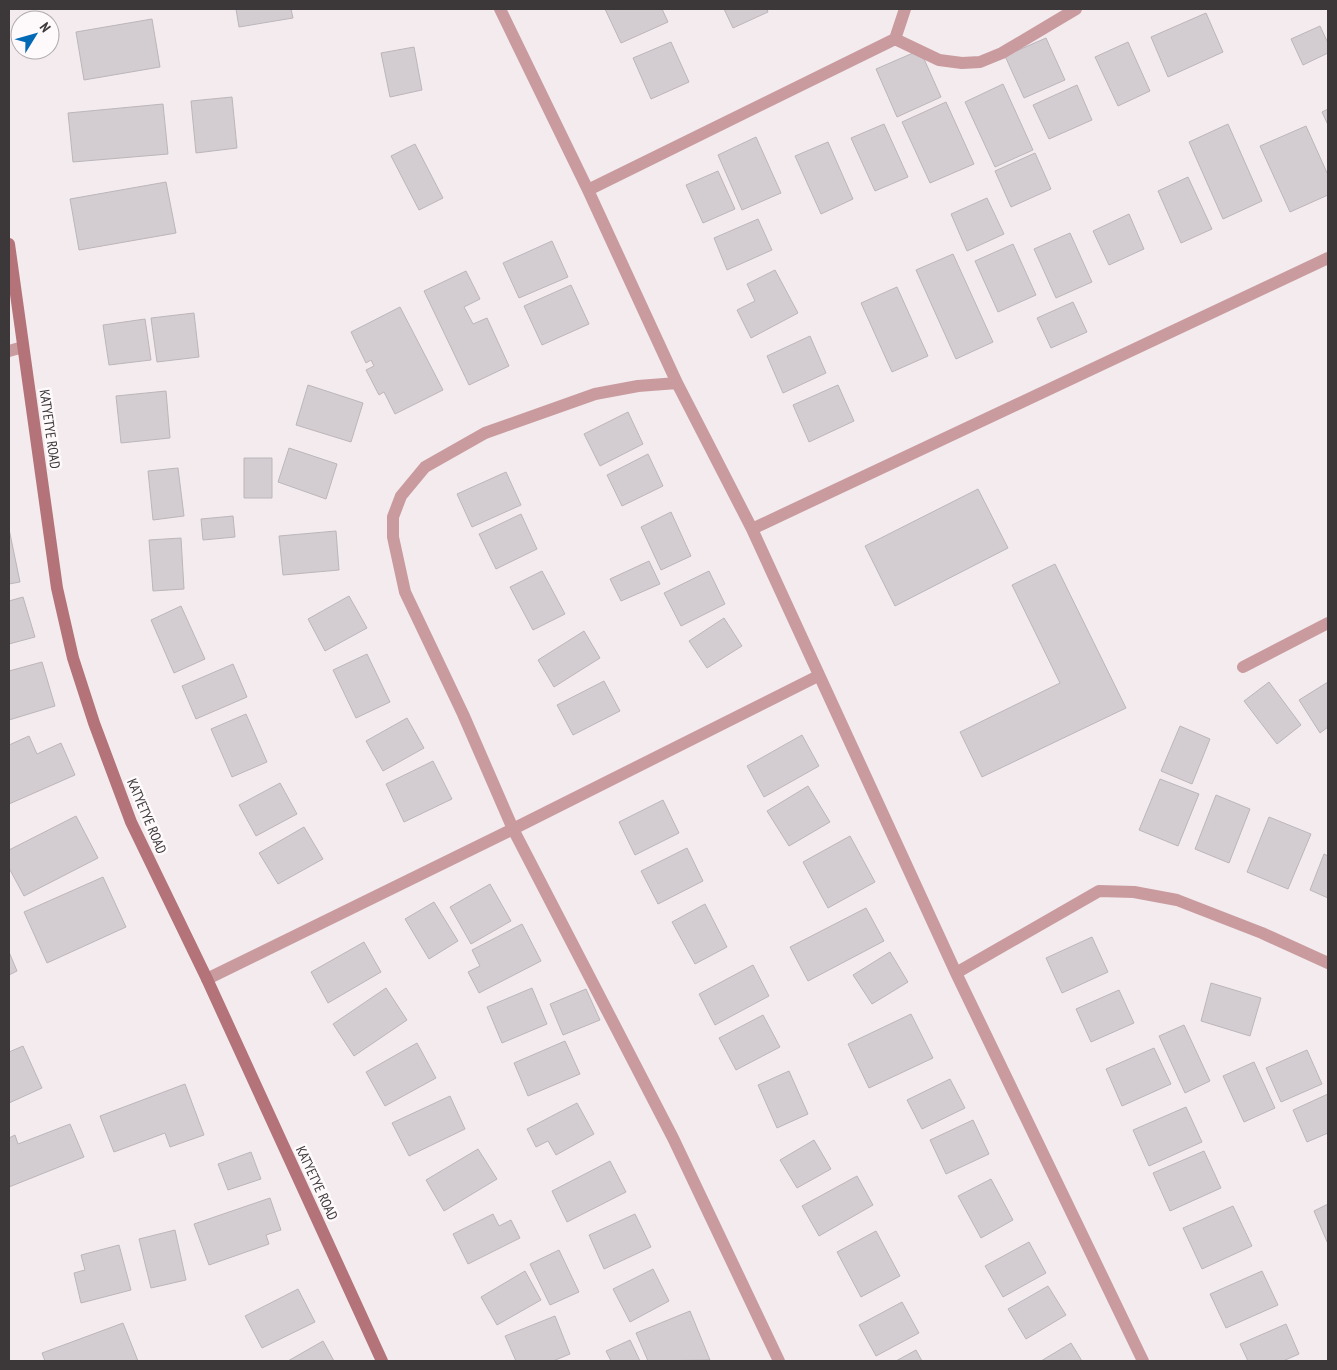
<svg xmlns="http://www.w3.org/2000/svg" width="1337" height="1370" font-family="'PT Sans Narrow',sans-serif">
<style>
.building{fill:#d3cdd2;stroke:#bcb6bb}
.lines{fill:none;stroke-linecap:round;stroke-linejoin:round}
.street{stroke:#c99b9f;stroke-width:12}
.secondary{stroke:#b37379;stroke-width:12}
.labels{text-anchor:middle;dominant-baseline:central;stroke-width:5;stroke-linejoin:round;paint-order:stroke}
.street-label{font-size:14px;fill:#3c383a;stroke:#fef9fb}
</style>
<rect width="100%" height="100%" fill="#f3ebee"/>
<path class="building" d="M 236,9 L 291,9 L 293,18 L 239,27 Z
M 605,9 L 662,9 L 668,22 L 621,43 Z
M 724,9 L 767,9 L 768,12 L 733,28 Z
M 1206,13 L 1223,52 L 1168,77 L 1151,37 Z
M 152,19 L 160,67 L 84,80 L 76,32 Z
M 1320,26 L 1328,43 L 1328,53 L 1303,65 L 1291,39 Z
M 1046,38 L 1065,80 L 1024,98 L 1005,56 Z
M 671,42 L 689,82 L 651,99 L 633,58 Z
M 1128,42 L 1150,91 L 1118,106 L 1095,57 Z
M 414,47 L 422,90 L 390,97 L 381,53 Z
M 920,50 L 941,97 L 897,117 L 876,69 Z
M 1003,84 L 1033,150 L 995,167 L 965,102 Z
M 1077,85 L 1092,120 L 1049,139 L 1033,105 Z
M 232,97 L 237,148 L 196,153 L 191,101 Z
M 946,102 L 974,164 L 930,183 L 902,122 Z
M 163,104 L 168,154 L 73,162 L 68,113 Z
M 1328,109 L 1328,125 L 1322,112 Z
M 884,124 L 908,177 L 875,191 L 851,138 Z
M 1228,124 L 1262,201 L 1223,219 L 1189,142 Z
M 1306,126 L 1328,175 L 1328,195 L 1290,212 L 1260,146 Z
M 756,137 L 781,193 L 742,210 L 718,155 Z
M 828,142 L 853,199 L 821,214 L 795,156 Z
M 415,144 L 443,198 L 419,210 L 391,156 Z
M 1035,153 L 1051,189 L 1011,207 L 995,171 Z
M 718,171 L 735,209 L 703,223 L 686,185 Z
M 1188,177 L 1212,229 L 1181,243 L 1158,191 Z
M 166,182 L 176,233 L 79,250 L 70,199 Z
M 987,198 L 1004,234 L 967,251 L 951,214 Z
M 1129,214 L 1144,249 L 1109,265 L 1093,231 Z
M 758,219 L 772,250 L 727,270 L 714,238 Z
M 1070,233 L 1092,282 L 1056,298 L 1034,249 Z
M 552,241 L 568,277 L 519,298 L 503,263 Z
M 1013,244 L 1036,295 L 998,312 L 975,261 Z
M 953,254 L 993,342 L 956,359 L 916,270 Z
M 775,270 L 798,313 L 751,338 L 737,310 L 755,301 L 747,284 Z
M 466,271 L 480,299 L 464,307 L 473,324 L 487,318 L 509,366 L 469,385 L 424,291 Z
M 571,285 L 589,324 L 542,345 L 524,306 Z
M 897,287 L 928,356 L 892,372 L 861,303 Z
M 1073,302 L 1087,332 L 1051,348 L 1037,318 Z
M 400,307 L 443,390 L 395,414 L 384,392 L 379,395 L 366,370 L 374,366 L 371,360 L 366,363 L 351,332 Z
M 194,313 L 199,357 L 157,362 L 151,318 Z
M 145,319 L 151,360 L 109,365 L 103,325 Z
M 810,336 L 826,373 L 783,393 L 767,356 Z
M 308,385 L 363,403 L 351,442 L 296,425 Z
M 838,385 L 854,421 L 809,442 L 793,405 Z
M 166,391 L 170,438 L 121,443 L 116,396 Z
M 628,412 L 643,444 L 600,466 L 584,434 Z
M 289,448 L 337,464 L 326,499 L 278,482 Z
M 648,454 L 663,486 L 622,506 L 607,475 Z
M 244,458 L 272,458 L 272,498 L 244,498 Z
M 178,468 L 184,516 L 153,520 L 148,471 Z
M 506,472 L 521,505 L 472,527 L 457,494 Z
M 978,489 L 1008,548 L 895,606 L 865,546 Z
M 671,512 L 691,556 L 661,570 L 641,527 Z
M 521,514 L 537,549 L 496,569 L 479,534 Z
M 233,516 L 235,537 L 203,540 L 201,519 Z
M 9,529 L 20,582 L 9,584 Z
M 336,531 L 339,570 L 283,575 L 279,536 Z
M 181,538 L 184,589 L 153,591 L 149,540 Z
M 649,561 L 660,584 L 621,601 L 610,579 Z
M 1055,564 L 1126,708 L 982,777 L 960,732 L 1060,683 L 1012,585 Z
M 542,571 L 565,614 L 533,630 L 510,587 Z
M 709,571 L 725,604 L 681,626 L 664,593 Z
M 349,596 L 367,628 L 325,651 L 308,619 Z
M 23,597 L 35,637 L 9,644 L 9,601 Z
M 181,606 L 205,659 L 174,673 L 151,620 Z
M 724,618 L 742,646 L 707,668 L 689,641 Z
M 584,631 L 600,658 L 554,687 L 538,660 Z
M 367,654 L 390,702 L 356,718 L 333,670 Z
M 42,662 L 55,706 L 9,720 L 9,670 L 9,671 Z
M 233,664 L 247,697 L 196,719 L 182,686 Z
M 604,681 L 620,711 L 573,735 L 557,705 Z
M 1269,682 L 1301,725 L 1277,744 L 1244,701 Z
M 1328,682 L 1328,727 L 1320,733 L 1299,700 Z
M 246,714 L 267,762 L 232,777 L 211,729 Z
M 407,718 L 424,748 L 383,771 L 366,741 Z
M 1180,726 L 1210,739 L 1192,784 L 1161,771 Z
M 802,735 L 819,766 L 764,797 L 747,766 Z
M 29,736 L 37,754 L 61,743 L 75,775 L 9,804 L 9,745 Z
M 433,761 L 452,799 L 404,822 L 386,784 Z
M 1160,779 L 1199,794 L 1178,846 L 1139,830 Z
M 280,783 L 297,814 L 256,836 L 239,805 Z
M 808,786 L 830,822 L 789,846 L 767,811 Z
M 1216,795 L 1250,809 L 1229,863 L 1195,849 Z
M 663,800 L 679,833 L 635,855 L 619,822 Z
M 76,816 L 98,858 L 24,896 L 9,868 L 9,850 Z
M 1269,817 L 1311,834 L 1288,889 L 1247,872 Z
M 304,827 L 323,859 L 278,884 L 259,853 Z
M 850,836 L 875,882 L 828,908 L 803,862 Z
M 687,848 L 703,881 L 658,904 L 641,871 Z
M 1324,854 L 1328,856 L 1328,898 L 1310,890 Z
M 103,877 L 126,927 L 47,963 L 24,912 Z
M 490,884 L 511,921 L 471,944 L 450,907 Z
M 434,902 L 458,941 L 429,959 L 405,919 Z
M 705,904 L 727,947 L 695,964 L 672,922 Z
M 866,908 L 884,941 L 808,981 L 790,947 Z
M 522,924 L 541,961 L 479,993 L 468,972 L 480,966 L 472,950 Z
M 1092,937 L 1108,972 L 1062,993 L 1046,958 Z
M 364,942 L 381,972 L 328,1003 L 311,972 Z
M 9,952 L 17,971 L 9,975 Z
M 890,952 L 908,982 L 872,1004 L 853,975 Z
M 753,965 L 769,996 L 715,1025 L 699,994 Z
M 1211,983 L 1261,998 L 1250,1036 L 1201,1021 Z
M 386,988 L 407,1020 L 354,1056 L 333,1024 Z
M 532,988 L 547,1024 L 502,1043 L 487,1007 Z
M 586,989 L 600,1020 L 563,1035 L 550,1004 Z
M 1119,990 L 1134,1023 L 1091,1042 L 1076,1009 Z
M 911,1014 L 933,1058 L 869,1088 L 848,1044 Z
M 763,1015 L 780,1047 L 736,1070 L 719,1038 Z
M 1184,1025 L 1210,1081 L 1185,1093 L 1159,1036 Z
M 565,1041 L 580,1074 L 528,1096 L 514,1063 Z
M 417,1043 L 436,1078 L 385,1106 L 366,1072 Z
M 23,1046 L 42,1088 L 9,1103 L 9,1052 Z
M 1154,1048 L 1171,1084 L 1122,1106 L 1106,1069 Z
M 1307,1050 L 1322,1084 L 1281,1102 L 1266,1068 Z
M 1254,1062 L 1275,1108 L 1244,1122 L 1223,1076 Z
M 789,1071 L 808,1114 L 777,1128 L 758,1085 Z
M 950,1079 L 965,1108 L 922,1129 L 907,1100 Z
M 185,1084 L 204,1135 L 170,1147 L 165,1133 L 114,1152 L 100,1116 Z
M 1328,1094 L 1328,1133 L 1307,1142 L 1293,1110 Z
M 450,1096 L 465,1129 L 409,1156 L 392,1123 Z
M 577,1103 L 594,1134 L 556,1155 L 548,1141 L 536,1147 L 527,1129 Z
M 1186,1107 L 1202,1142 L 1149,1166 L 1133,1130 Z
M 973,1120 L 989,1154 L 946,1174 L 930,1140 Z
M 70,1124 L 84,1157 L 9,1187 L 9,1138 L 15,1135 L 18,1144 Z
M 814,1140 L 831,1169 L 797,1188 L 780,1160 Z
M 478,1149 L 497,1179 L 444,1211 L 426,1180 Z
M 1204,1151 L 1221,1188 L 1170,1211 L 1153,1173 Z
M 251,1152 L 261,1179 L 228,1190 L 218,1164 Z
M 610,1161 L 626,1192 L 567,1222 L 552,1191 Z
M 857,1176 L 873,1205 L 819,1236 L 802,1206 Z
M 991,1179 L 1013,1220 L 981,1238 L 958,1196 Z
M 270,1198 L 281,1230 L 266,1235 L 269,1244 L 209,1265 L 194,1224 Z
M 1328,1204 L 1328,1244 L 1314,1211 Z
M 1233,1206 L 1252,1246 L 1202,1269 L 1183,1228 Z
M 493,1214 L 499,1226 L 511,1220 L 520,1238 L 468,1264 L 453,1234 Z
M 635,1214 L 651,1247 L 604,1269 L 589,1235 Z
M 175,1230 L 186,1280 L 151,1288 L 139,1239 Z
M 876,1231 L 900,1276 L 861,1297 L 837,1252 Z
M 1029,1242 L 1046,1273 L 1003,1297 L 985,1266 Z
M 119,1245 L 131,1290 L 81,1303 L 74,1273 L 85,1270 L 81,1255 Z
M 559,1250 L 579,1292 L 550,1305 L 530,1264 Z
M 653,1269 L 669,1301 L 630,1322 L 613,1289 Z
M 525,1271 L 541,1300 L 497,1325 L 481,1297 Z
M 1262,1271 L 1278,1305 L 1226,1328 L 1210,1294 Z
M 1048,1286 L 1066,1315 L 1026,1339 L 1008,1309 Z
M 298,1289 L 315,1322 L 262,1348 L 245,1316 Z
M 902,1302 L 919,1333 L 876,1356 L 859,1325 Z
M 690,1311 L 710,1360 L 648,1361 L 636,1333 Z
M 555,1316 L 570,1354 L 553,1361 L 516,1361 L 505,1336 Z
M 123,1323 L 138,1361 L 45,1361 L 42,1353 Z
M 1286,1324 L 1299,1354 L 1283,1361 L 1248,1361 L 1240,1344 Z
M 630,1340 L 640,1361 L 611,1361 L 606,1351 Z
M 323,1341 L 334,1361 L 288,1361 Z
M 1071,1343 L 1082,1361 L 1041,1361 Z
M 916,1350 L 922,1361 L 896,1361 Z"/>
<g class="lines">
<path class="street" d="M 500,9 L 588,190 L 677,383 L 752,529 L 956,973 L 1143,1361
M 895,39 L 939,60 L 962,63 L 980,62 L 1002,53 L 1076,9
M 588,190 L 895,39 L 905,9
M 9,351 L 23,347
M 677,383 L 638,386 L 595,394 L 485,433 L 425,467 L 401,496 L 393,517 L 393,537 L 405,592 L 463,714 L 513,829 L 673,1138 L 779,1361
M 752,529 L 1328,258
M 1243,667 L 1328,623
M 956,973 L 1099,891 L 1134,892 L 1177,900 L 1262,933 L 1328,963
M 207,979 L 513,829 L 818,676"/>
<path class="secondary" d="M 9,244 L 57,588 L 73,658 L 94,723 L 131,822 L 207,979 L 382,1361"/>
</g>
<g class="labels">
<g class="street-label">
<text transform="translate(50 429) rotate(82)">KATYETYE ROAD</text>
<text transform="translate(147 816) rotate(67)">KATYETYE ROAD</text>
<text transform="translate(317 1183) rotate(65)">KATYETYE ROAD</text>
</g>
</g>
<rect width="1337" height="1370" fill="none" stroke="#3c383a" stroke-width="20"/>
<g transform="translate(35 35) rotate(53)"><circle r="24" fill="#fef9fb" stroke="#b0acae"/>
<path d="M0-4L9 19L0 12L-9 19Z" fill="#036ab6"/>
<text y="-8" font-size="14" font-weight="bold" text-anchor="middle" fill="#3c383a">N</text>
</g>
</svg>
